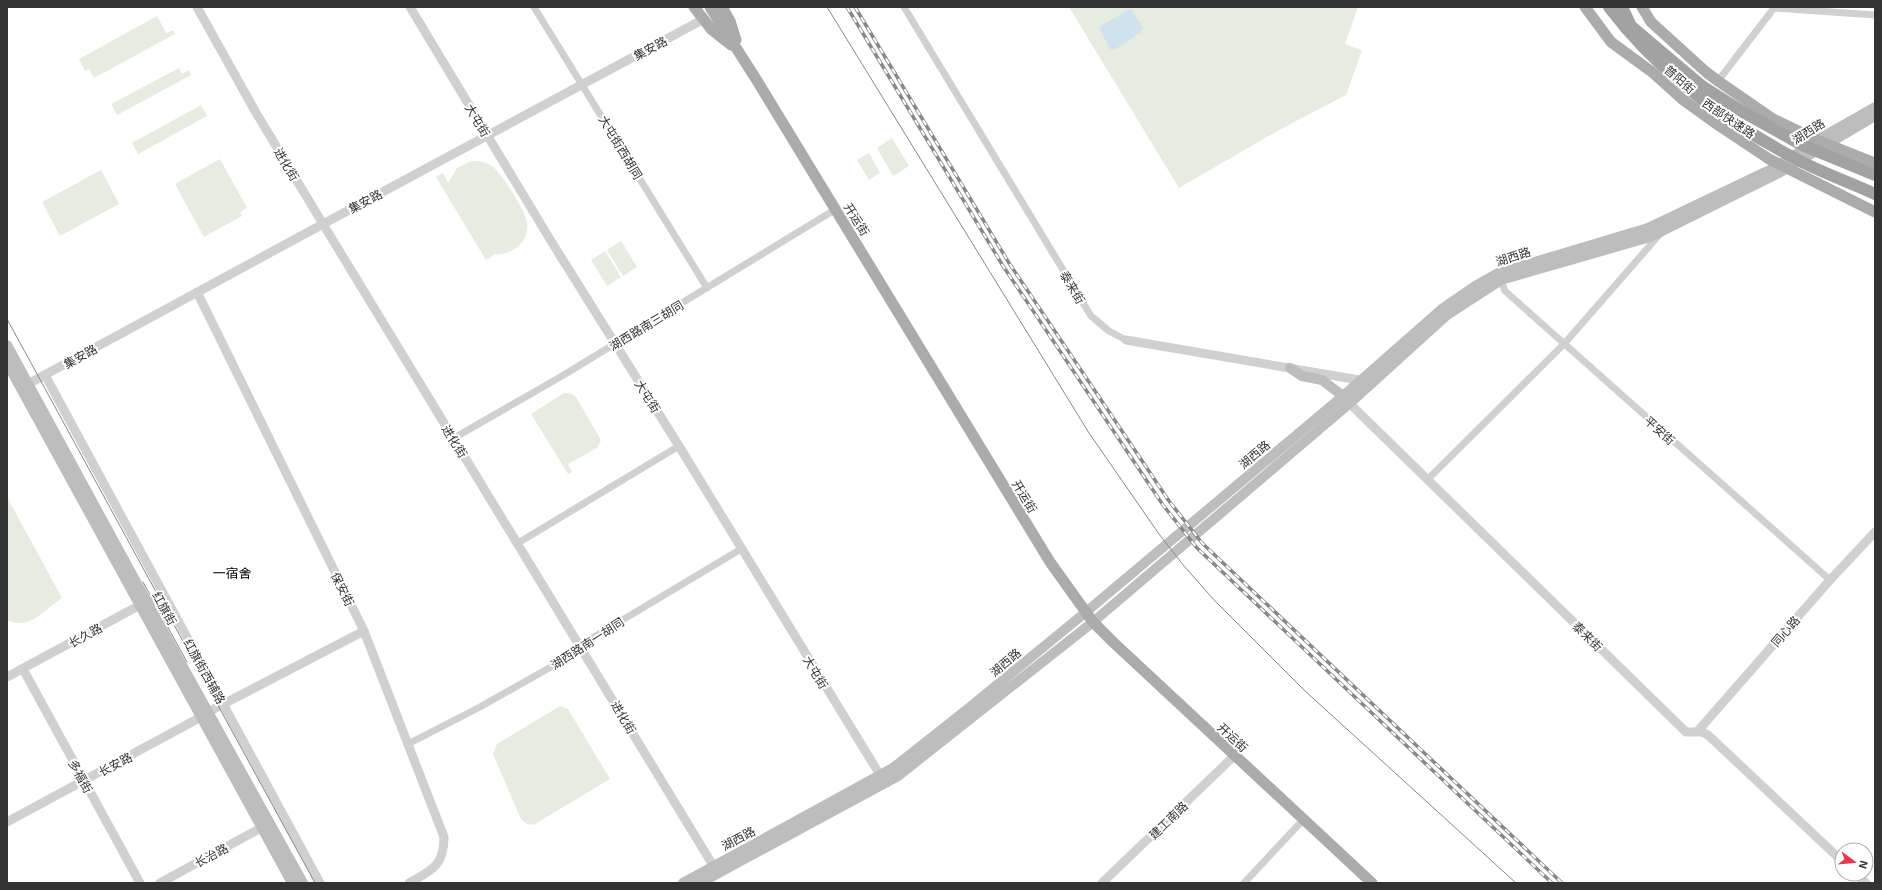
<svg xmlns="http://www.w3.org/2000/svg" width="1882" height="890" font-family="'Exo 2','Noto Sans SC',sans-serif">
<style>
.green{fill:#e6ecdf}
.water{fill:#cfe2ee}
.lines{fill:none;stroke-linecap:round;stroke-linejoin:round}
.minor{stroke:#d0d0d0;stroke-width:7}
.tertiary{stroke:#d0d0d0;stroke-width:9}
.secondary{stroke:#bdbdbd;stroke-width:10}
.primary{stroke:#ababab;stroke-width:11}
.tram{stroke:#888;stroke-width:1}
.rail-casing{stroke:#888;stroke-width:3.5}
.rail{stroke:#fff;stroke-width:2;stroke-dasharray:6;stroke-linecap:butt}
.trunk-bridge{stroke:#a2a2a2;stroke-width:12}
.labels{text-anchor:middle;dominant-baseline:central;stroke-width:4;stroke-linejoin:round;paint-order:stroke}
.street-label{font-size:12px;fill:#333;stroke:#fff}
.neighbourhood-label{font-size:13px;fill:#000;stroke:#fff}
</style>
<rect width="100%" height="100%" fill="#fff"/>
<path class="green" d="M 1069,7 L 1358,7 L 1345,44 L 1362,50 L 1346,95 L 1279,130 L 1179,188 Z
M 157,16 L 166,33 L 173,30 L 175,34 L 94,78 L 89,69 L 85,71 L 79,59 Z
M 179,68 L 182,74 L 189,70 L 191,75 L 117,115 L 111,104 Z
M 201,105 L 207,116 L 138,154 L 132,143 Z
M 892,138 L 909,166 L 893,176 L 877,148 Z
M 869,153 L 880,173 L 869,180 L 857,160 Z
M 220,159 L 247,208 L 240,212 L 242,216 L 204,237 L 175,184 Z
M 472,161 C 479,161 486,162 492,166 C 502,173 524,210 527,221 C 530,242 512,257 493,254 L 493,256 L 486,260 L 436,177 L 443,173 L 448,183 L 457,168 Z
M 101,170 L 119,204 L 60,236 L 42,202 Z
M 621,241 L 637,267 L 623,276 L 607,250 Z
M 605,251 L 621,277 L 607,286 L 591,260 Z
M 564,393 L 570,393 L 576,397 L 601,440 L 597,448 L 568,464 L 572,472 L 568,474 L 531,414 Z
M 7,497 L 62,598 C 44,609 31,631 7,620 Z
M 560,706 L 568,709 L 610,779 L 535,824 C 528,826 524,823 520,817 L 493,754 L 497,744 Z"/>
<path class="water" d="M 1130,9 L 1132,10 L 1143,28 L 1140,33 L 1114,50 L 1110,49 L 1100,30 L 1101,26 Z"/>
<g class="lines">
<path class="minor" d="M 534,7 L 707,288
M 904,7 L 1091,316 L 1109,331 L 1126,340
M 1718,81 L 1774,8 L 1875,15
M 1500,277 L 1505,291 L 1830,580
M 454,438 L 562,376 L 836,209
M 1428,479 L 1564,344 L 1660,234
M 518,543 L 679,446
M 408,744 L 480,707 L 579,651 L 584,643 L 741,549
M 1244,883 L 1303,820"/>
<path class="tertiary" d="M 197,7 L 255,111 L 323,224 L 717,872
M 410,7 L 551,241 L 679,446 L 883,780
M 197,292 L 364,631 L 444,837 C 444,866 432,870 409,883
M 1126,340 L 1365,381
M 45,375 L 320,883
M 28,384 L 323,224 L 702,20
M 1345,399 L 1686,732 L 1702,732 L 1708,735 L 1842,861
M 23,669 L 140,883
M 7,677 L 140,605 L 163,594
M 208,712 L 364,631
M 1697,732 L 1830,580 L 1875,532
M 7,822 L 201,717
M 1856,874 L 1866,883
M 160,883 L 261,828
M 1102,883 L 1234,756"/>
<path class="secondary" d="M 7,345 L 147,602 L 303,883
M 7,363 L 292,883
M 1290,368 L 1302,376 L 1322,380 L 1343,396
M 683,883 L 893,768 L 969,708 L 1086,612 L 1343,396 L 1443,308 L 1475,286 L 1498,273 L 1648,228 L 1780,165 L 1817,140 L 1875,107
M 700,883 L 898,776 L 1093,622 L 1350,403 L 1447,315 L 1501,280 L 1650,237 L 1779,173 L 1875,116"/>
<path class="primary" d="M 694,7 L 712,30 L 731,45
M 710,7 L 756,79 L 1050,562 L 1093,622 L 1113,642 L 1372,883
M 722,7 L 730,21 L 736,40
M 1585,7 L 1611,42 L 1652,72 L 1682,99 L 1718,125 L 1769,159 L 1875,212
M 1642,7 L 1651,22 L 1706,72 L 1718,81 L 1773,119 L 1817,140 L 1875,163"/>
<path class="tram" d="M 827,7 L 1089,433 L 1159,534 L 1184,566 L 1215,601 L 1304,690 L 1516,883
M 7,319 L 315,883
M 143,582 L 187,662"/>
<defs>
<path id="rail" d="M 847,7 L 1003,266 L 1163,505 L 1197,548 L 1552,883
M 855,7 L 1009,263 L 1169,501 L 1202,543 L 1562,883"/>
</defs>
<use href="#rail" class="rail-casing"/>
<use href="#rail" class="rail"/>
<path class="trunk-bridge" d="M 1609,7 C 1660,74 1728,124 1802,162 C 1826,174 1851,183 1875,194
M 1622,7 L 1631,26 L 1702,86 L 1743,112 L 1802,145 L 1875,175"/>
</g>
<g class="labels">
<g class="street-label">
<text transform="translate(650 48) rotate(-28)">集安路</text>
<text transform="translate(1680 79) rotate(41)">普阳街</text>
<text transform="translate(1729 118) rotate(34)">西部快速路</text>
<text transform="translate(478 120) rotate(59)">大屯街</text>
<text transform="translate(1808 131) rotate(-32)">湖西路</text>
<text transform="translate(621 147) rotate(59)">大屯街西胡同</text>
<text transform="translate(287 164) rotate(59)">进化街</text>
<text transform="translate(365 201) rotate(-28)">集安路</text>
<text transform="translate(857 219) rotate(58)">开运街</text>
<text transform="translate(1513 256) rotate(-18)">湖西路</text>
<text transform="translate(1073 287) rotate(59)">泰来街</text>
<text transform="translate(646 325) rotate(-31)">湖西路南三胡同</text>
<text transform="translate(80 356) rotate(-29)">集安路</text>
<text transform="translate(648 396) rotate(58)">大屯街</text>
<text transform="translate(1660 430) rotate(42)">平安街</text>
<text transform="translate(455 441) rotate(58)">进化街</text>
<text transform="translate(1254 454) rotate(-40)">湖西路</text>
<text transform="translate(1025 496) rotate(59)">开运街</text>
<text transform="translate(343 589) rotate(64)">保安街</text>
<text transform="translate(165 608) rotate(61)">红旗街</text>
<text transform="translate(1785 631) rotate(-49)">同心路</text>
<text transform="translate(85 635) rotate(-29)">长久路</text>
<text transform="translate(1588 636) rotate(44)">泰来街</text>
<text transform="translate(587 643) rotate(-33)">湖西路南一胡同</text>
<text transform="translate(1005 662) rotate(-40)">湖西路</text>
<text transform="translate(205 671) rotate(61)">红旗街西辅路</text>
<text transform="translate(816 672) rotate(59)">大屯街</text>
<text transform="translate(624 717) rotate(59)">进化街</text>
<text transform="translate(1233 737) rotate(43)">开运街</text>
<text transform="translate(115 764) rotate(-28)">长安路</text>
<text transform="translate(81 776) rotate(61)">多福街</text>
<text transform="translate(1168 820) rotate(-44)">建工南路</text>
<text transform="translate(738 838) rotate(-28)">湖西路</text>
<text transform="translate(211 855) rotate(-28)">长治路</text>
</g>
<g class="neighbourhood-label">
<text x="232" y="573">一宿舍</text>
</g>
</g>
<rect width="1882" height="890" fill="none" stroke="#333333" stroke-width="16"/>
<g transform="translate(1854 862) rotate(106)"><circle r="19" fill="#ffffff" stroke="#adadad"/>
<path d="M0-3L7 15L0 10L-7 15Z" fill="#e63946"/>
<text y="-6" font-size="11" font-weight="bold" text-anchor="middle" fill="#333333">N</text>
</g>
</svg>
